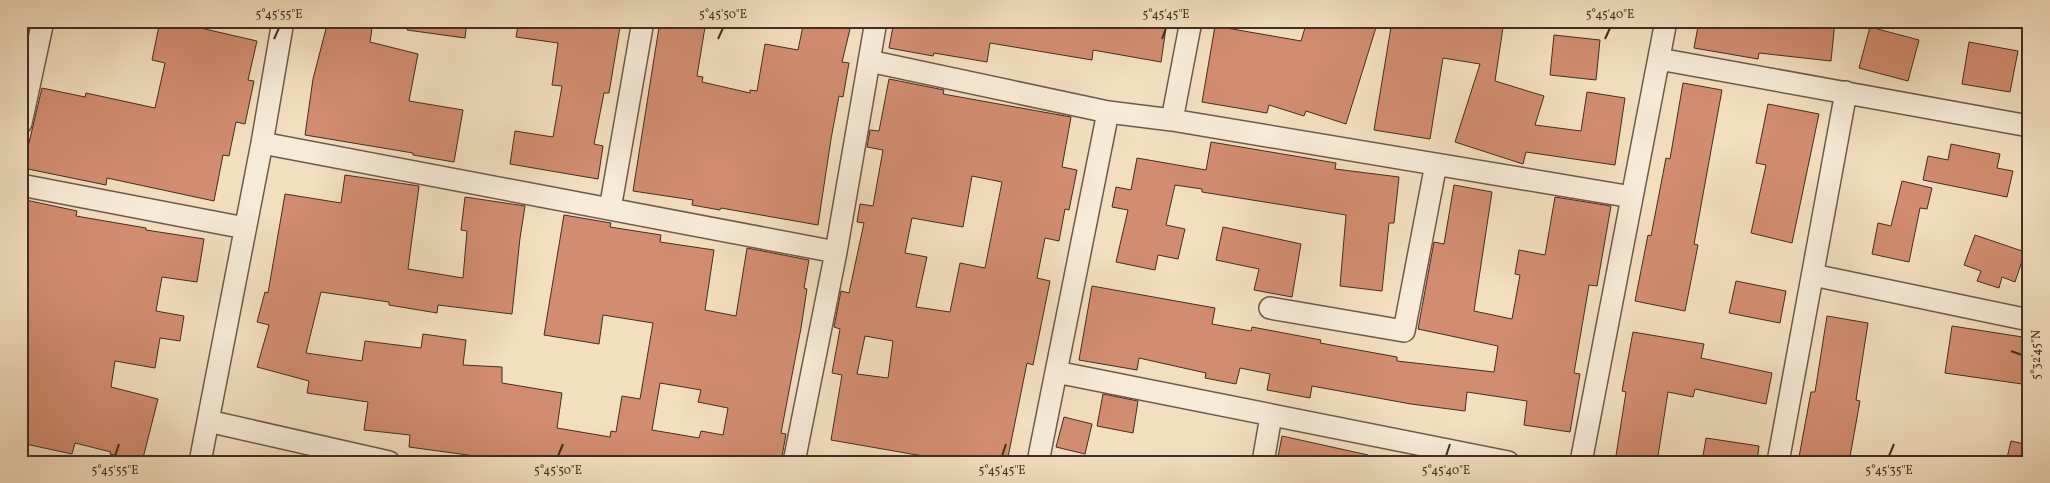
<svg xmlns="http://www.w3.org/2000/svg" width="2050" height="483" font-family="Vollkorn,serif">
<style>
.building{fill:#d28c71;stroke:#422d22;fill-rule:evenodd}
.lines{fill:none;stroke-linecap:round;stroke-linejoin:round}
.minor-casing{stroke:#6e5a4a;stroke-width:24}
.minor{stroke:#f7ead6;stroke-width:21}
.ticks{fill:none;stroke:#422d22;stroke-width:2}
.neatline{fill:none;stroke:#422d22;stroke-width:2}
.ticks-label{font-size:12px;text-anchor:middle;fill:#422d22}
</style>
<rect width="100%" height="100%" fill="#f2dfc0"/>
<filter id="stains"><feTurbulence type="fractalNoise" baseFrequency=".004" numOctaves="4"/><feColorMatrix values="0 0 0 0 .2 0 0 0 0 .09 0 0 0 0 .02 0 0 0 .5 -.17"/></filter>
<radialGradient id="worn" r=".72"><stop offset=".6" stop-color="#630" stop-opacity="0"/><stop offset="1" stop-color="#630" stop-opacity=".3"/></radialGradient>
<path class="building" d="M 160,21 L 170,21 L 257,41 L 248,80 L 254,81 L 245,124 L 236,122 L 229,156 L 223,155 L 214,201 L 107,178 L 106,185 L 23,168 L 42,88 L 85,97 L 86,93 L 155,108 L 165,63 L 152,60 Z
M 328,21 L 373,21 L 370,42 L 418,54 L 409,101 L 463,110 L 454,162 L 413,155 L 413,153 L 305,135 L 313,79 Z
M 408,21 L 467,21 L 465,38 L 407,30 Z
M 519,21 L 621,21 L 609,93 L 604,93 L 594,144 L 603,146 L 598,179 L 510,164 L 515,131 L 553,137 L 562,86 L 552,85 L 558,43 L 516,37 Z
M 660,21 L 706,21 L 697,76 L 703,77 L 702,82 L 750,93 L 750,90 L 757,91 L 765,44 L 798,50 L 804,21 L 818,21 L 850,29 L 842,62 L 849,63 L 843,97 L 839,96 L 831,139 L 818,225 L 721,208 L 720,210 L 692,205 L 693,200 L 633,191 Z
M 894,21 L 1027,21 L 1067,28 L 1068,21 L 1167,21 L 1161,62 L 1093,50 L 1092,60 L 990,43 L 987,62 L 934,53 L 933,56 L 889,48 Z
M 1307,21 L 1378,21 L 1346,124 L 1306,111 L 1304,116 L 1269,105 L 1267,113 L 1202,102 L 1215,26 L 1301,41 Z
M 1392,21 L 1504,21 L 1495,81 L 1544,96 L 1535,125 L 1581,131 L 1587,92 L 1625,98 L 1615,165 L 1526,152 L 1523,164 L 1455,142 L 1480,64 L 1443,58 L 1430,139 L 1374,130 Z
M 1699,21 L 1835,21 L 1831,61 L 1759,53 L 1758,59 L 1694,48 Z
M 1870,27 L 1919,40 L 1908,81 L 1859,68 Z
M 1554,35 L 1600,40 L 1596,80 L 1550,75 Z
M 1969,42 L 2018,51 L 2010,92 L 1962,84 Z
M 889,79 L 944,90 L 943,94 L 1071,117 L 1062,167 L 1077,170 L 1069,210 L 1065,209 L 1059,241 L 1045,238 L 1037,278 L 1050,281 L 1033,365 L 1027,363 L 1007,462 L 921,462 L 923,456 L 831,440 L 842,375 L 832,373 L 840,329 L 834,327 L 841,291 L 849,293 L 864,223 L 857,222 L 860,204 L 873,206 L 883,150 L 867,147 L 870,130 L 879,131 ZM 972,176 L 1002,182 L 985,268 L 960,263 L 950,312 L 916,307 L 927,257 L 905,253 L 912,218 L 963,227 ZM 865,336 L 893,341 L 888,378 L 857,374 Z
M 1683,83 L 1722,90 L 1694,244 L 1698,245 L 1685,311 L 1635,301 L 1648,235 L 1651,236 L 1666,158 L 1670,159 Z
M 1768,104 L 1819,114 L 1792,243 L 1751,233 L 1766,165 L 1756,163 Z
M 1211,142 L 1336,163 L 1335,169 L 1399,177 L 1394,223 L 1389,223 L 1382,291 L 1340,286 L 1346,215 L 1202,192 L 1202,189 L 1175,185 L 1166,225 L 1185,229 L 1178,259 L 1158,255 L 1155,270 L 1116,262 L 1128,210 L 1112,207 L 1116,187 L 1131,190 L 1137,158 L 1206,170 Z
M 1951,144 L 2000,154 L 1997,168 L 2013,171 L 2007,197 L 1923,180 L 1928,156 L 1948,160 Z
M 345,175 L 419,186 L 408,269 L 463,278 L 467,231 L 461,230 L 465,197 L 525,206 L 520,238 L 512,314 L 438,305 L 437,313 L 389,305 L 389,302 L 321,292 L 306,353 L 362,361 L 365,341 L 421,348 L 423,334 L 466,340 L 463,365 L 502,367 L 502,383 L 562,393 L 557,428 L 610,437 L 611,431 L 616,432 L 622,396 L 640,399 L 653,323 L 603,315 L 599,344 L 544,335 L 564,215 L 611,223 L 610,227 L 661,235 L 660,242 L 714,250 L 705,310 L 736,316 L 747,248 L 809,260 L 804,288 L 807,289 L 801,328 L 781,433 L 786,434 L 781,462 L 519,462 L 409,447 L 410,435 L 364,430 L 368,402 L 307,393 L 309,381 L 257,367 L 269,325 L 257,322 L 265,292 L 268,293 L 285,194 L 341,203 ZM 660,383 L 701,390 L 698,402 L 728,408 L 723,435 L 701,431 L 699,438 L 652,430 Z
M 1902,181 L 1932,188 L 1927,209 L 1920,208 L 1909,262 L 1872,254 L 1878,223 L 1891,226 Z
M 1454,185 L 1492,192 L 1474,311 L 1512,319 L 1520,275 L 1515,274 L 1519,250 L 1545,255 L 1555,197 L 1611,206 L 1597,286 L 1589,285 L 1574,373 L 1580,374 L 1570,432 L 1524,425 L 1527,401 L 1467,392 L 1465,411 L 1411,404 L 1312,386 L 1310,398 L 1267,390 L 1270,374 L 1240,368 L 1236,384 L 1205,378 L 1206,373 L 1139,358 L 1137,370 L 1079,360 L 1092,286 L 1215,308 L 1212,324 L 1251,331 L 1252,327 L 1321,340 L 1320,343 L 1397,357 L 1397,361 L 1494,372 L 1498,346 L 1418,329 L 1434,242 L 1444,244 Z
M 21,199 L 77,211 L 76,216 L 146,228 L 146,230 L 204,239 L 197,282 L 162,277 L 156,311 L 184,316 L 180,341 L 160,338 L 155,368 L 115,361 L 111,387 L 158,399 L 142,462 L 110,454 L 111,452 L 75,443 L 72,454 L 21,443 Z
M 1223,227 L 1301,244 L 1292,297 L 1254,290 L 1259,269 L 1216,260 Z
M 1975,235 L 2025,252 L 2015,282 L 2002,277 L 1999,288 L 1977,281 L 1981,271 L 1964,265 Z
M 1736,281 L 1786,291 L 1780,323 L 1729,313 Z
M 1827,316 L 1868,323 L 1856,400 L 1860,401 L 1849,462 L 1825,462 L 1799,457 L 1811,392 L 1815,392 Z
M 1952,326 L 2029,338 L 2029,385 L 1945,373 Z
M 1633,332 L 1704,344 L 1701,358 L 1772,373 L 1766,404 L 1695,389 L 1693,397 L 1668,392 L 1657,462 L 1615,462 L 1626,392 L 1622,391 Z
M 1103,394 L 1138,401 L 1133,433 L 1097,426 Z
M 1064,417 L 1092,424 L 1085,454 L 1056,447 Z
M 1282,436 L 1368,455 L 1367,462 L 1277,462 Z
M 1706,438 L 1759,446 L 1757,462 L 1702,462 Z
M 2011,441 L 2029,445 L 2029,462 L 2006,462 Z"/>
<g class="lines">
<defs>
<path id="minor" d="M 1659,59 L 2029,126
M 869,61 L 1108,112 L 1172,120 L 1632,197
M 1172,120 L 1191,21
M 21,123 L 43,21
M 262,143 L 836,252
M 21,185 L 245,228
M 610,209 L 643,21
M 1813,275 L 2029,320
M 1270,308 L 1404,331 L 1436,164
M 1056,372 L 1508,462
M 208,421 L 389,462
M 200,462 L 262,143 L 283,21
M 794,462 L 836,252 L 876,21
M 1038,462 L 1108,112
M 1263,462 L 1271,416
M 1581,462 L 1666,21
M 1778,462 L 1846,92"/>
</defs>
<use href="#minor" class="minor-casing"/>
<use href="#minor" class="minor"/>
</g>
<path class="ticks" d="M 274,39 L 279,28M 718,39 L 723,28M 1162,39 L 1166,28M 1605,39 L 1610,28M 2011,351 L 2022,355M 115,456 L 119,444M 558,456 L 563,444M 1002,456 L 1006,444M 1446,456 L 1450,444M 1889,456 L 1894,444"/>
<rect width="2050" height="483" fill="none" stroke="#f2dfc0" stroke-width="55"/>
<rect x="28" y="28" width="1994" height="428" class="neatline"/>
<g class="ticks-label">
<text x="279" y="18">5°45'55"E</text>
<text x="723" y="18">5°45'50"E</text>
<text x="1166" y="18">5°45'45"E</text>
<text x="1610" y="18">5°45'40"E</text>
<text transform="translate(2036 355) rotate(-90)" y="4">5°32'45"N</text>
<text x="115" y="474">5°45'55"E</text>
<text x="558" y="474">5°45'50"E</text>
<text x="1002" y="474">5°45'45"E</text>
<text x="1446" y="474">5°45'40"E</text>
<text x="1889" y="474">5°45'35"E</text>
</g>
<rect width="100%" height="100%" filter="url(#stains)"/>
<rect width="100%" height="100%" fill="url(#worn)"/>
</svg>
